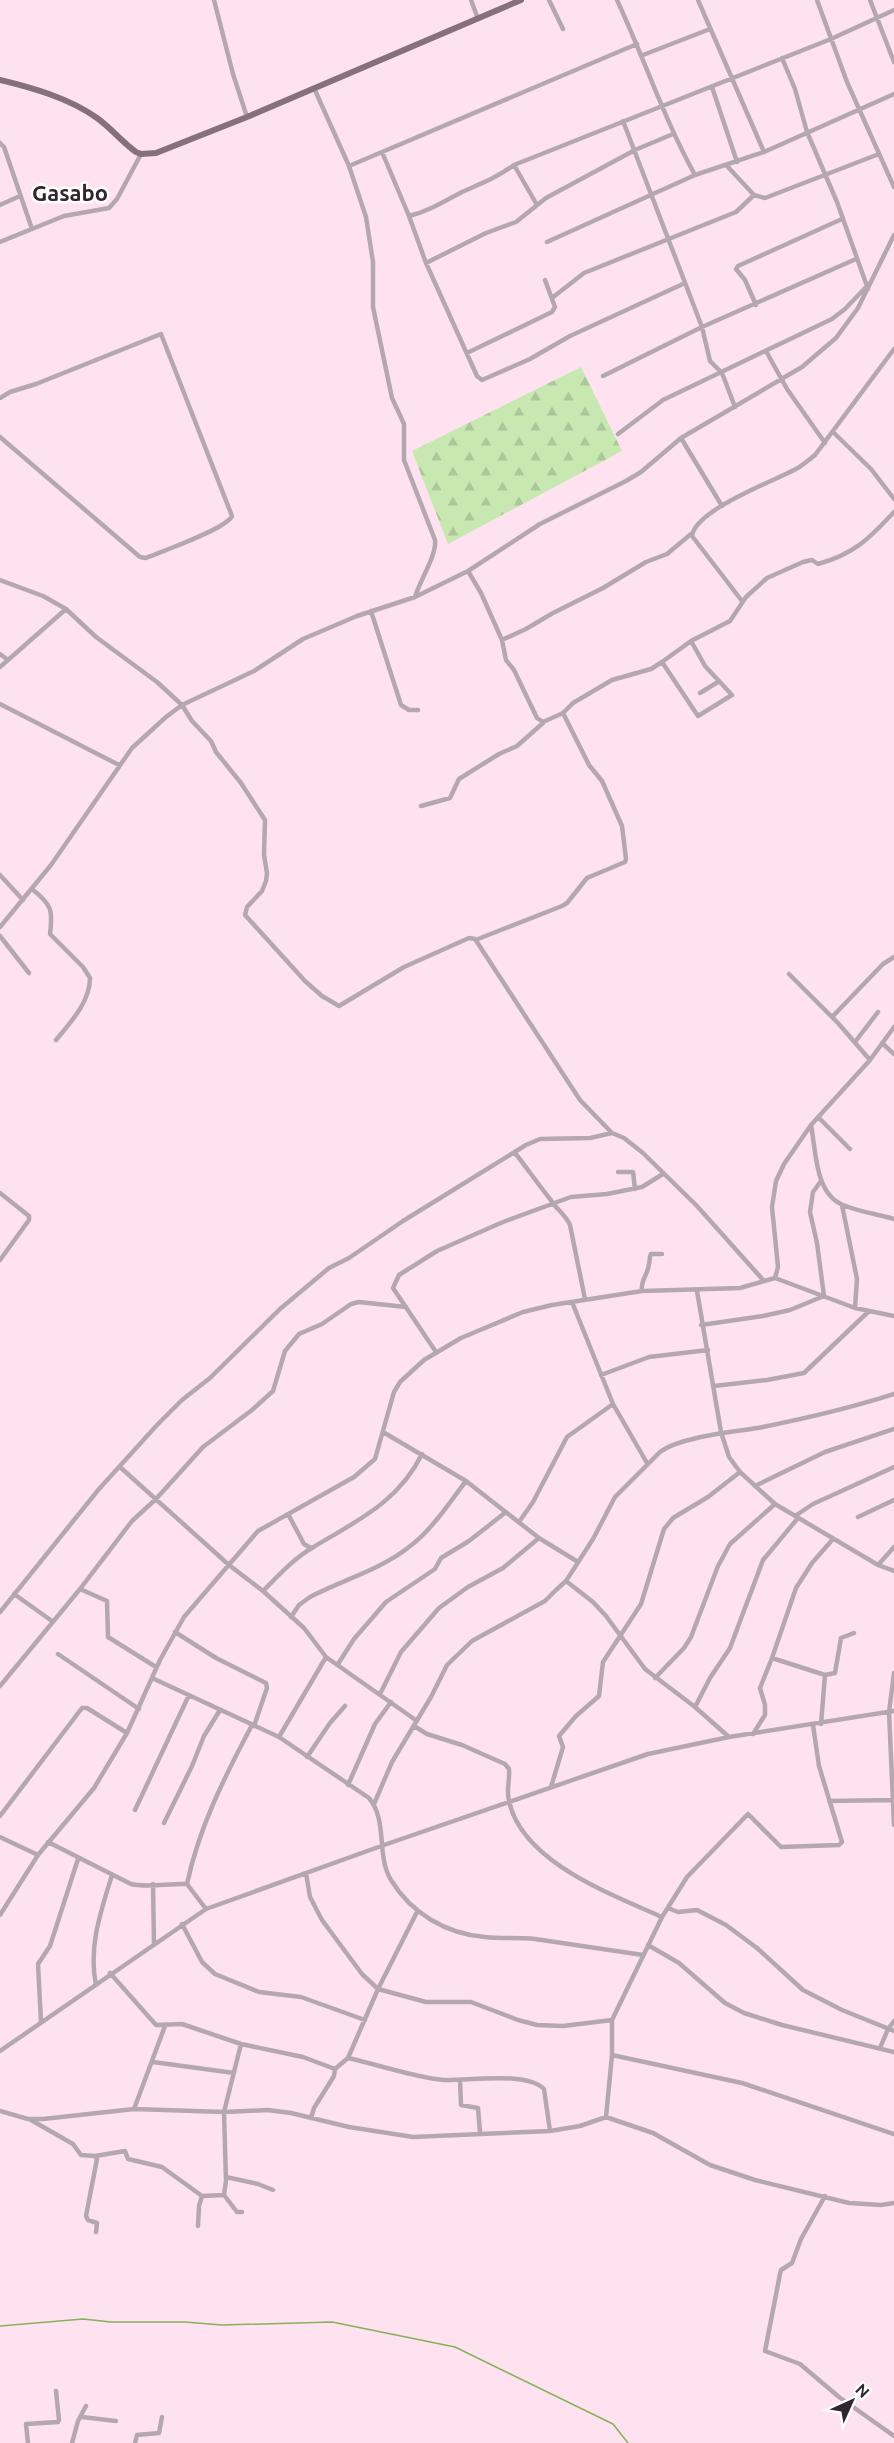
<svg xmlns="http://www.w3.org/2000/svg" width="894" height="2443" font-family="Ubuntu,sans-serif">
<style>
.forest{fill:url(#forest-firs)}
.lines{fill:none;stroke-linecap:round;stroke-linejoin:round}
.stream{stroke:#82b35b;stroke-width:1.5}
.minor{stroke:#b4a8ae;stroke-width:4.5}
.major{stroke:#85707b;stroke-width:6}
.labels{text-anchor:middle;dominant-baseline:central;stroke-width:5;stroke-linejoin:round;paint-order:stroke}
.district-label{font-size:22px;font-weight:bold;fill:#31262b;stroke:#fff}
</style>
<defs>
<pattern id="forest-firs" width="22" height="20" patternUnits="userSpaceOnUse" patternTransform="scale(1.5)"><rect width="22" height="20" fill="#c8e8b2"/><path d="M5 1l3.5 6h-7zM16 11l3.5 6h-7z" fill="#acc799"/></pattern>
</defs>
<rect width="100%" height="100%" fill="#ffe2f0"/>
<path class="forest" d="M 581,367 L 622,451 L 448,544 L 412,451 Z"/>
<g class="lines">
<path class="stream" d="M 0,2326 L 83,2319 L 111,2322 L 185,2322 L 222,2325 L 332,2322 L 455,2347 L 613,2424 L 628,2443"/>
<path class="minor" d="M 214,0 L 233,74 L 247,117
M 471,0 L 478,19
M 549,0 L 563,29
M 617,0 C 644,58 664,119 695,175
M 698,0 L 764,152
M 817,0 L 847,82 L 894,187
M 870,0 L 894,62
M 643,55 L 710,29
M 782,58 L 795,89 L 807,132 L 837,202 L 868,289
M 712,87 L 737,162
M 314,88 L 349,166 L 366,217 L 373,262 L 373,307 L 392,398 L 404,424 L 404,460 L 435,540 C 437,555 420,580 415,597
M 623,121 L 702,327 L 710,361 L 722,373 L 735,407
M 0,143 L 4,147 L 32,229
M 382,152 L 409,216 L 426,263 L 477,376 L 482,380 L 530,359 L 570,336 L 685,283
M 514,165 L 537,205
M 349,166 L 637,44
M 727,166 L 754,195
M 0,205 L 20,196
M 409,216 C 429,211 445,201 462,192 C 482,183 496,178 514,165 L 831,39 L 894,10
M 0,242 L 64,216 L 109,208 L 117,199 L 141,154
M 547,242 L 695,175 L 764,152 L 894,94
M 426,263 L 486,233 L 516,222 L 546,198 L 635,150 L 673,134
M 552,298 L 584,273 L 736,212 L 754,195 L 765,198 L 879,154
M 756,305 L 745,280 L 736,269 L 738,266 L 842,219
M 766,351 L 787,389 L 825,443
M 467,353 L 552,312 L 555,307 L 545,280
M 603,376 L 702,327 L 856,259
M 0,398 L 10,392 L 36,384 L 161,334 L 232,516 C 226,529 163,551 146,558 L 140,557 L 0,437
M 833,432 L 871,469 L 894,499
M 618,434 L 663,400 L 832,319 L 845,309 L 867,286
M 681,438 L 722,506
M 468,571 L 481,593 L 502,640 L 506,660 L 514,670 L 537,718 L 543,722 L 563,713 L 573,703 L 612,680 L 651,669 L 662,662 L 691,641 L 730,621 L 746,597 L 767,578 L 803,562 L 812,560 L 818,564 C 854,554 869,539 894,512
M 0,580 L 43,596 L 66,609 L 96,637 L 157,682 L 182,705 L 192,721 L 211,741 L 216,752 L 241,783 L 265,820 L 264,855 L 267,873 L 266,881 L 262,891 L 247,907 L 245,915 L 305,981 L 322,996 L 339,1006 L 404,967 L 469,938 L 475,939 L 580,1100 L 612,1133 L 624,1138 L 643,1153 L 697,1206 L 764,1281
M 742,601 L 692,536 C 695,510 774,481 796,469 C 803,465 809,460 815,455 L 894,349
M 371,611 L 401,705 L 409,710 L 418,710
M 502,640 L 526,629 L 553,613 L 603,588 L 646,562 L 667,554 L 691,534
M 0,654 L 8,660
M 662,662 L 698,716 L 732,695 L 705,666 L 691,641
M 0,667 L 66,609
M 700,693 L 718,682
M 0,704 L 119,765
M 421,806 L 450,798 L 459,779 L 499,754 L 517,746 L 543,723
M 0,875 L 23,900
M 32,889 C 52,905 53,910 50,934 L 83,967 L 90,978 C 90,1002 70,1023 56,1040
M 0,927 L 51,865 L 132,748 L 166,717 L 182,705 L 254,671 L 303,639 L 357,616 L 415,597 L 468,571 L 540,524 L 626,481 L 641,472 L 681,438 L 802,367 L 836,338 L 858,308 L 894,235
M 0,936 L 29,973
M 478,939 L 562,906 L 567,903 L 587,878 L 625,862 L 626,859 L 622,826 L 602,781 L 589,765 L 563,713
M 789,974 L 838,1023 L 870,1060
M 832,1017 L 883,964 L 894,957
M 855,1042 L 878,1012
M 882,1043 L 894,1054
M 818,1117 L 850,1149
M 811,1125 C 816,1151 815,1194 843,1205 C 859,1212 878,1214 894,1219
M 515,1153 C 527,1168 538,1184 550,1199 C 556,1209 565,1214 570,1225 L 585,1299
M 618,1172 L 633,1172 L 635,1189
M 0,1193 L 29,1216 L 29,1220 L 0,1260
M 842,1205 L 857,1279 L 855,1308
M 775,1278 L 855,1308 L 894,1316
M 642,1291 C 640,1280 648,1275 649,1264 C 650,1261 649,1257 651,1254 L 662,1254
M 697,1291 L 721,1432 L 729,1457 L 740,1472 L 775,1504 L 878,1565 L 894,1571
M 572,1302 L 613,1404 L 647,1463
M 701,1325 L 763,1316 L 790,1310 L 824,1296 L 817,1243 L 810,1212 L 813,1192 L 821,1181
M 436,1352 L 393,1288 L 399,1275 L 437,1251 L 503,1222 L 571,1197 L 607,1194 L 642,1187 L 663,1174
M 601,1375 L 649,1357 L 708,1350
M 714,1386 L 767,1380 L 804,1373 L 868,1312
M 383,1432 L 466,1481 L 539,1538 L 578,1562
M 120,1467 L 229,1565 L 263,1591 L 304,1628 L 326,1657 L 417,1721
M 755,1486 L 825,1452 L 894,1429
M 288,1514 L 304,1544 L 311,1548
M 795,1516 L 813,1504 L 894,1467
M 858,1517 L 894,1500
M 519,1522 L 533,1502 L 567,1437 L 613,1404
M 878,1565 L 894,1547
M 566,1581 L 593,1602 L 606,1616 L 645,1669 L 695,1707 L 729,1737
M 80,1589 L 107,1601 L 108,1637 L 156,1667
M 263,1591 C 278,1576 293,1559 312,1548 C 356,1521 398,1503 422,1454
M 14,1594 L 52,1621
M 0,1612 L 99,1489 L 157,1425 L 182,1400 L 210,1378 L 280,1309 L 329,1268 L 349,1258 L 403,1221 L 526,1145 L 540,1139 L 590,1138 L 612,1133
M 291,1617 L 299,1605 L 310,1597 C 342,1580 380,1570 409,1547 C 432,1530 449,1503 466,1481
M 175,1632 L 216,1658 L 266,1683 L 267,1688 L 254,1726
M 58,1654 L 139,1709
M 772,1658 L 796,1588 L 812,1563 L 833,1539
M 338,1664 L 354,1639 L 386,1602 L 435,1569 L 441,1558 L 469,1541 L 506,1512
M 894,1673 L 889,1712 L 894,1825
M 152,1678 L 279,1737 L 369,1798 C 388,1820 376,1856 391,1880 C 411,1913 446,1934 485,1937 C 501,1939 518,1937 535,1939 C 571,1944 607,1950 643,1955
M 655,1678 L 684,1648 L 691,1637 L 718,1566 L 730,1544 L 775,1504
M 0,1686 L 80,1589 L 132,1521 L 156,1499 L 203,1447 L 252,1410 L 273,1391 L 285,1351 L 299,1334 L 322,1324 L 351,1304 L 359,1302 L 406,1307
M 380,1694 L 401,1652 L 439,1608 L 468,1587 L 503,1568 L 539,1538
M 695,1707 L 710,1678 L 730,1648 L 763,1560 L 798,1518
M 821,1724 L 825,1675 L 835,1673 L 841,1638 L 854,1633
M 414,1726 L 427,1734 L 462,1745 L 505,1764 L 509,1769 C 510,1780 506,1790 509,1801 C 522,1862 611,1894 662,1917
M 753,1734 L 765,1715 L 765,1705 L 760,1688 L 772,1658 L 825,1675
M 279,1737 L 326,1657
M 307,1757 L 330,1723 L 345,1706
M 348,1785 L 375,1724 L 391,1702
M 551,1787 L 563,1747 L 559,1736 L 576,1716 L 599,1696 L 603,1662 L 641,1604 L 664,1529 L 673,1518 L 708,1497 L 740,1472
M 829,1801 L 892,1800
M 374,1804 L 392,1762 L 431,1697 L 447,1665 L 472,1641 L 545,1601 L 556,1590 L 566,1581 L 593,1539 L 615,1497 L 660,1452 C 681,1436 737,1432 763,1427 C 808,1418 851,1408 894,1394
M 135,1810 L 189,1695
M 0,1816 L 82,1708 L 87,1708 L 127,1733
M 164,1823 L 192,1766 L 204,1736 L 220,1710
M 0,1837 L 38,1855
M 48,1842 L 131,1884 C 147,1888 170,1883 187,1884 L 206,1909
M 306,1873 L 310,1897 L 322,1920 L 362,1974 L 378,1989 L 426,2002 L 471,2002 L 518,2020 L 537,2025 L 563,2026 L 612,2020
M 153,1884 L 154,1944
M 187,1884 C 199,1827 225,1776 252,1725
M 668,1908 L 678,1912 L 697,1910 L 726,1925 L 757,1948 L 803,1990 L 842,2010 L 894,2031
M 0,1915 L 38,1855 L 94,1788 L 127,1733 L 160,1660 L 184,1617 L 258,1531 L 354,1477 L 375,1459 L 394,1392 L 400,1382 L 424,1360 L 461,1338 L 523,1312 L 552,1305 L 642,1291 L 740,1288 L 775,1278 L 778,1267 L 772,1207 L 776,1181 L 784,1164 L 811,1125 L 870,1060 L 894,1027
M 182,1924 L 202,1962 L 215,1974 L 259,1992 L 301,1997 L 365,2020
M 648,1945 L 679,1963 L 725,2003 L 744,2013 L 782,2025 L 894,2052
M 110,1973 L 156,2025 L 182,2024 L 241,2044 L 303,2057 L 335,2069
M 96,1985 C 88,1947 101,1911 112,1875
M 41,2022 L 38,1964 L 50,1946 L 78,1859
M 880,2048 L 888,2029 L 894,2021
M 0,2051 L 206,1909 L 384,1845 L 648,1754 L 729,1737 L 894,1711
M 612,2055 L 742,2083 L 894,2134
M 348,2058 C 376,2064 417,2078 444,2080 C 468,2081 526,2071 544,2089 L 550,2131
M 153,2062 L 234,2073
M 460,2080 L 461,2105 L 478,2108 L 480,2133
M 134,2109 L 165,2026
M 0,2111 L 28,2119 L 43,2119 L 134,2109 L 224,2112 L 268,2110 L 291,2113 L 349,2127 L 413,2137 L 550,2131 L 580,2126 L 606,2117 L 653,2133 L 710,2165 L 755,2180 L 849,2203 L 881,2205 L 894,2203
M 606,2117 L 612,2055 L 612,2020 L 662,1917 L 687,1877 L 748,1814 L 781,1847 L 839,1845 L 842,1842 L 819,1766 L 813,1725
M 311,2118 L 314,2108 L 334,2076 L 335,2069 L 348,2058 L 378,1989 L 417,1912
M 31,2120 L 73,2144 L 81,2155 L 95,2156 L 97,2159 L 86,2216 L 88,2220 L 97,2223 L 96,2232
M 95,2156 L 125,2151 L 128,2159 L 162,2167 L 202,2196 L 224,2195 L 237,2212 L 242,2212
M 226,2177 L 258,2184 L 273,2190
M 224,2195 L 226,2181 L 224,2112 L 241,2044
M 825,2196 L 801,2239 L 792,2263 L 781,2270 L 780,2274 L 765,2351 L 800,2364 L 839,2397 L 894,2436
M 198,2226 L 199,2206 L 202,2196
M 82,2417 L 116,2421
M 28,2443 L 26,2424 L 58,2422 L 59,2420 L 56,2391
M 72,2443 L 78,2421 L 86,2406
M 135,2443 L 137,2435 L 159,2433 L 162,2417"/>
<path class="major" d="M 0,80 C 33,88 69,98 97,118 C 111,128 122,142 136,152 L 141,154 L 156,153 L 247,117 L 521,0"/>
</g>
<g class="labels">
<g class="district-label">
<text x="70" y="192">Gasabo</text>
</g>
</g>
<g transform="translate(852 2401) rotate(45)" stroke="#ffffff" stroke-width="4.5" paint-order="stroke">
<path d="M0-4.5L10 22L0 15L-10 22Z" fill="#31262b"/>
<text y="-9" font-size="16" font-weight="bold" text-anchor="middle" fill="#31262b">N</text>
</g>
</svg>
